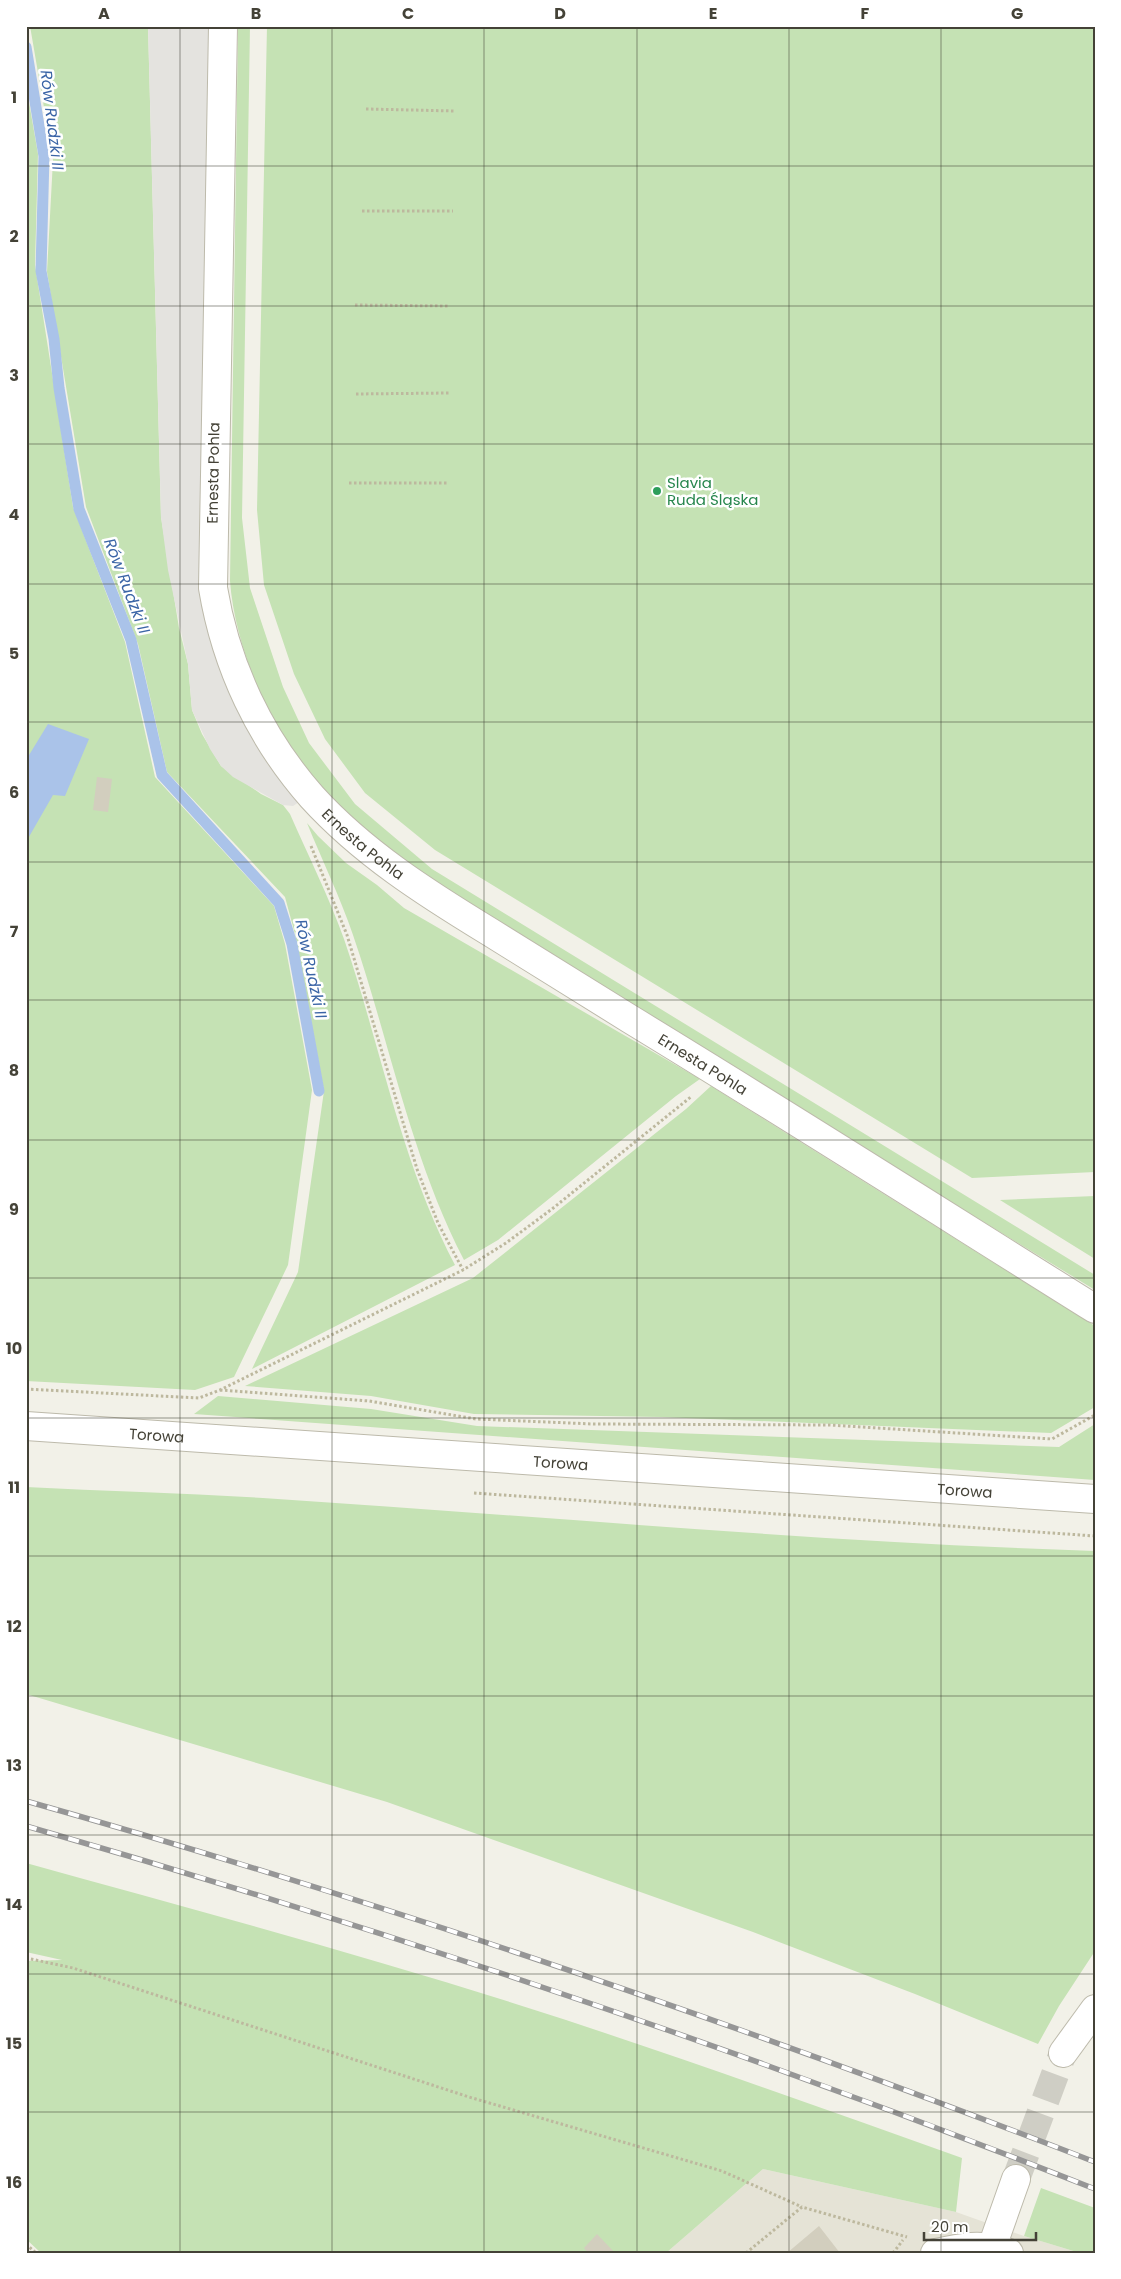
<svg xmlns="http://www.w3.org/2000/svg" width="1121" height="2279" font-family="Poppins,sans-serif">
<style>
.residential{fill:#e5e3d6}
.green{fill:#c5e2b4}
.parking{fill:#e4e3df}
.water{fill:#aac3e9}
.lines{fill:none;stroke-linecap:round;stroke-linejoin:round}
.stream{stroke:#aac3e9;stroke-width:11}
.building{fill:#d2cebe}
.minor-tunnel{stroke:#cfcec5;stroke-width:28;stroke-dasharray:28 14;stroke-linecap:butt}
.minor-casing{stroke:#bdbaab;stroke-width:30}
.path{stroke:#bdb89e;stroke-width:3;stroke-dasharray:2.5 2.5;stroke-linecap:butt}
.minor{stroke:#fff;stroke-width:28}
.rail-casing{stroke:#969696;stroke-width:5.5}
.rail{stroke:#fff;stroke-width:4;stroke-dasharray:11;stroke-linecap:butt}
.grid{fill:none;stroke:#444237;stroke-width:1;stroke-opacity:0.55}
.leisure-dot{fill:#2e9e5b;stroke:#fff;stroke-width:2}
.labels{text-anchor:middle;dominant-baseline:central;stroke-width:5;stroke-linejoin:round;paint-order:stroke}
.street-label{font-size:15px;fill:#444237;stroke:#fff}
.leisure-label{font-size:15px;fill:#27864d;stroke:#fff;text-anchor:start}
.water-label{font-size:16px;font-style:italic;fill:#3b65a6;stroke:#fff}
.neatline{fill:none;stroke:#444237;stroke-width:2}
.grid-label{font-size:16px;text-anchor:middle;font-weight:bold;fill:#444237}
</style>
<rect width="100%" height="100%" fill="#f2f1e8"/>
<path class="residential" d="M 763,2169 L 956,2212 L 1024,2236 L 1080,2253 L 666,2253 Z"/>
<path class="green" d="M 30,26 L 148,26 L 161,517 L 179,628 L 188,664 L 192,710 L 202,734 L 221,766 L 261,794 L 283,805 L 290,814 C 308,855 329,897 344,939 C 381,1047 401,1163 455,1265 L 252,1369 L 298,1272 L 324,1091 L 295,934 L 285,897 L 167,772 L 138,644 L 86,507 L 47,272 L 53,160 Z
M 238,26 L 250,26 L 242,518 L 250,588 L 283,687 L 309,743 L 355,804 L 432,869 L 1095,1275 L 1095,1290 L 427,882 C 398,858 367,835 340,809 C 282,755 236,660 230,581 Z
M 267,26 L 1095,26 L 1095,1172 L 972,1178 L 435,850 L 365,793 L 325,739 L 294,674 L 264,585 L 257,510 Z
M 26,85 L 38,154 L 35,265 L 73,507 L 125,642 L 155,777 L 274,906 L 285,944 L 312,1090 L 288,1265 L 234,1377 L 195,1390 L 26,1381 Z
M 307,823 L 318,836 L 346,863 L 377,885 L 404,908 L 700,1079 L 676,1096 L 498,1240 L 464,1260 C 411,1158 390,1043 353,935 C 340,897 322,860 307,823 Z
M 711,1086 L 1095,1326 L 1095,1407 L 1051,1433 L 662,1417 L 474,1414 L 371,1396 L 245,1386 L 473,1278 L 686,1109 Z
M 1095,1196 L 1095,1259 L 1000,1200 Z
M 218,1396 L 371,1409 L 477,1426 L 1059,1447 L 1095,1424 L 1095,1480 L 194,1414 Z
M 26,1487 C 105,1491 184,1493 263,1498 C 540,1516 817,1542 1095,1551 L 1095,1951 L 1059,2006 L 1038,2044 L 915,1994 L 753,1932 L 387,1802 L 26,1694 Z
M 26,1863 C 207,1913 388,1962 566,2020 C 699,2064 830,2111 962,2158 L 956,2212 L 763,2169 L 666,2253 L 41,2253 L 26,2239 L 26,1961 L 62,1960 L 26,1952 Z
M 1041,2188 L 1095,2208 L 1095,2253 L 1080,2253 L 1024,2236 Z"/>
<path class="parking" d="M 148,26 L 223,26 L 213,588 L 302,800 L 293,806 L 283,805 L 233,777 L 221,766 L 210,749 L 192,710 L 188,664 L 168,570 L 161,517 Z"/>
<path class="water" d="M 48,724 L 89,739 L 65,796 L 53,795 L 26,842 L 26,760 Z"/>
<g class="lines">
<path class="stream" d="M 26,47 L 44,156 L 41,271 L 54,339 L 59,388 L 79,509 L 131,640 L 162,775 L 279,903 L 292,944 L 319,1091"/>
</g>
<path class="building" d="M 97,777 L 112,779 L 108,812 L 93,810 Z
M 819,2226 L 840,2253 L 787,2253 Z
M 597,2234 L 615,2253 L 588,2253 L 584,2248 Z"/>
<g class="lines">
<path class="minor-tunnel" d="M 1016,2179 L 1063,2053"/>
<defs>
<g id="minor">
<path id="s1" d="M 223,26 L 213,588 C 226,666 260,738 312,797 C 363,853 426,893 490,932 C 537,961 584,990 630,1019 C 786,1114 940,1212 1095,1309"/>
<path id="s2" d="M 26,1426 L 1095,1499"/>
<path d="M 1063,2053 L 1095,2009"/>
<path d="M 992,2247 L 1016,2179"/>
<path d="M 935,2253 C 963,2248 981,2242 1009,2253"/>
</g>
</defs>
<use href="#minor" class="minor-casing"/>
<path class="path" d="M 366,109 L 455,111
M 362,211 L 453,211
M 355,305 L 450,306
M 356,394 L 449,393
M 349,483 L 447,483
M 311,846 L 347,935 L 417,1169 L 438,1223 L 463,1270
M 26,1389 L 199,1398 L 220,1390 L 463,1270 L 506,1243 L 552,1209 L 692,1096
M 220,1390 L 369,1401 L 476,1419 L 593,1424 L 830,1425 L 1052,1439 L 1095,1415
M 474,1493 L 1095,1536
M 26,1958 L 73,1968 L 469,2097 L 722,2171 L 802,2207
M 26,2244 L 36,2253
M 746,2253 L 802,2207 L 907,2237
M 893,2253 L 903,2240"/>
<use href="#minor" class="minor"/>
<defs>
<path id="rail" d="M 26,1801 C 388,1903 744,2026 1095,2162
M 26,1826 C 388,1930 745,2051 1095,2189"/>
</defs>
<use href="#rail" class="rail-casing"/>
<use href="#rail" class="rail"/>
</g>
<path class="grid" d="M 180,26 L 180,2253M 332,26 L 332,2253M 484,26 L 484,2253M 637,26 L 637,2253M 789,26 L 789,2253M 941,26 L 941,2253M 26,166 L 1095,166M 26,306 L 1095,306M 26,444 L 1095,444M 26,584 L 1095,584M 26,722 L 1095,722M 26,862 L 1095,862M 26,1000 L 1095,1000M 26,1140 L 1095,1140M 26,1278 L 1095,1278M 26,1418 L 1095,1418M 26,1556 L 1095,1556M 26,1696 L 1095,1696M 26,1835 L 1095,1835M 26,1974 L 1095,1974M 26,2112 L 1095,2112"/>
<circle class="leisure-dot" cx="657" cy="491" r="5"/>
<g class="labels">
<g class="street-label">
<text transform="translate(213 473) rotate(-89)">Ernesta Pohla</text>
<text stroke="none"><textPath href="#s1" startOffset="866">Ernesta Pohla</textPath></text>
<text stroke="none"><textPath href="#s1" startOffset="1271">Ernesta Pohla</textPath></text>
<text stroke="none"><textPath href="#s2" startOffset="131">Torowa</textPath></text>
<text stroke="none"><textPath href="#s2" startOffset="536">Torowa</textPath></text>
<text stroke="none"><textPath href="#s2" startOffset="941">Torowa</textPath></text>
</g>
<g class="leisure-label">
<text x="667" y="482">Slavia<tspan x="667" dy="17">Ruda Śląska</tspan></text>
</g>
<g class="water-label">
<text transform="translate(52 120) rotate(83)">Rów Rudzki II</text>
<text transform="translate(127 586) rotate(69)">Rów Rudzki II</text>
<text transform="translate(311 969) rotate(78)">Rów Rudzki II</text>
</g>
</g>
<rect width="1121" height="2279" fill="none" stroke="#ffffff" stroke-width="55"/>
<path d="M924 2232v8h112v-8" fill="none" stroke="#444237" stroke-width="2.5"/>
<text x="931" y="2232" font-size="15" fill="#444237" stroke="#ffffff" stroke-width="4" paint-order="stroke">20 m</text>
<rect x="28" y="28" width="1066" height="2224" class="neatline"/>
<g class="grid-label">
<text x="104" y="19">A</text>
<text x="256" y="19">B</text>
<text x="408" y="19">C</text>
<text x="560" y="19">D</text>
<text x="713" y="19">E</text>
<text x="865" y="19">F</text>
<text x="1017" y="19">G</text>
<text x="14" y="103">1</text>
<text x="14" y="242">2</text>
<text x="14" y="381">3</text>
<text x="14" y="520">4</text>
<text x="14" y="659">5</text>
<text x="14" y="798">6</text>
<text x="14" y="937">7</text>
<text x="14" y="1076">8</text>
<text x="14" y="1215">9</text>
<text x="14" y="1354">10</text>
<text x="14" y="1493">11</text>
<text x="14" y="1632">12</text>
<text x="14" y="1771">13</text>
<text x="14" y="1910">14</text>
<text x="14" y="2049">15</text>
<text x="14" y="2188">16</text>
</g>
</svg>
